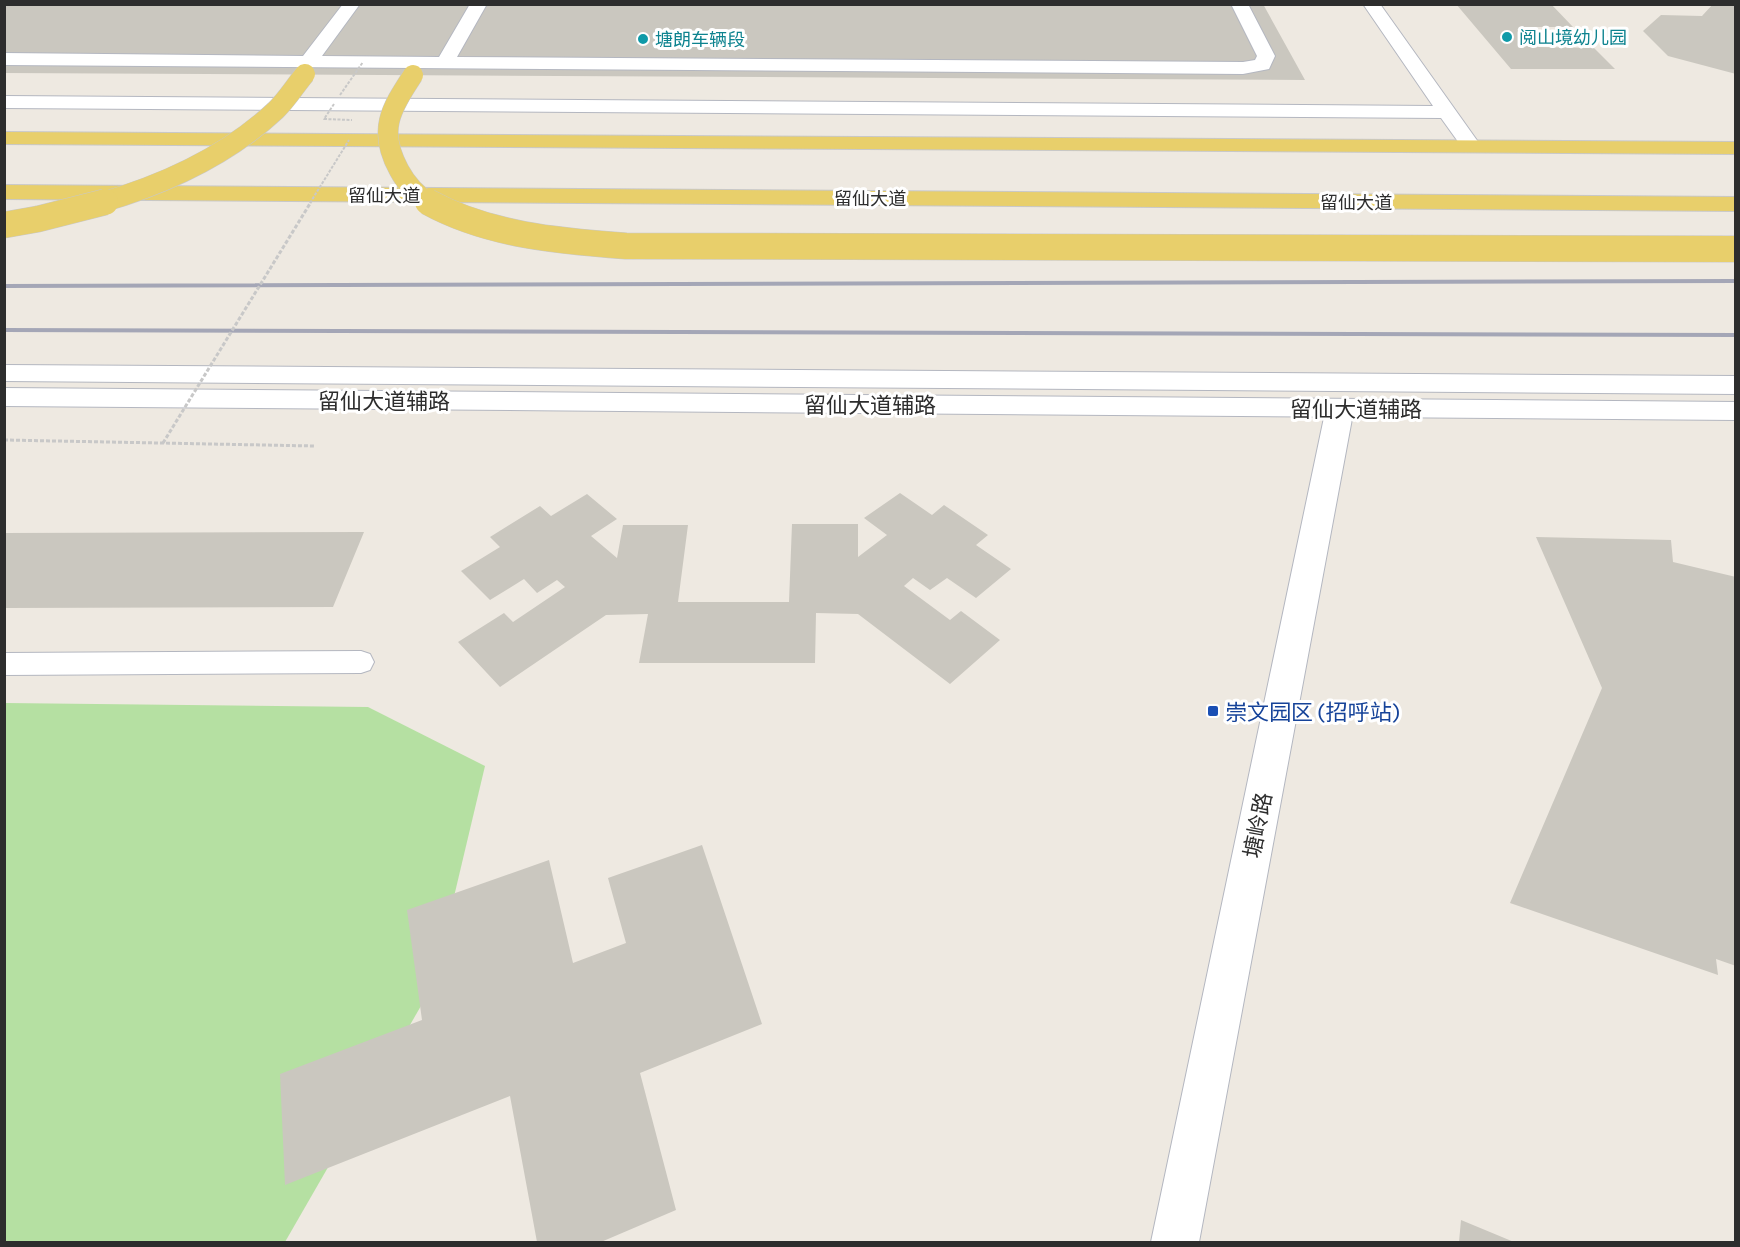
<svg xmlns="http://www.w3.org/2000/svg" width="1740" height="1247" font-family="Commissioner,'Noto Sans SC',sans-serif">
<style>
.green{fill:#b5e0a2}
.building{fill:#cac7bf}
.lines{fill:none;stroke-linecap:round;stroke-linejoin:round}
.lane-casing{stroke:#b4b7c0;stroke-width:2}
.street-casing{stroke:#b4b7c0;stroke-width:2}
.secondary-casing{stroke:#b4b7c0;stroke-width:2}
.primary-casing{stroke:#c8c8c8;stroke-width:2}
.path{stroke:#c8c8c8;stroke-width:3;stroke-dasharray:4 2;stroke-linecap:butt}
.lane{fill:#fff;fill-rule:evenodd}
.street{fill:#fff;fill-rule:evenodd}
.secondary{fill:#fff;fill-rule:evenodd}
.primary{fill:#e8cf6b;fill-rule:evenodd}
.rail{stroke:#a4a6b6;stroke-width:4}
.primary-bridge-far1-casing{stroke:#c8c8c8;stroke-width:21;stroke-linecap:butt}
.primary-bridge-casing{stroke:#c8c8c8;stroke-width:27;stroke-linecap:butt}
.path-bridge-far1{stroke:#c8c8c8;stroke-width:2;stroke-dasharray:3 1.5;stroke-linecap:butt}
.path-bridge{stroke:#c8c8c8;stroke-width:3;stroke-dasharray:4 2;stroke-linecap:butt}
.primary-bridge-far1{stroke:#e8cf6b;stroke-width:20}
.primary-bridge{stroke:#e8cf6b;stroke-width:26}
.culture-dot{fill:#0f9aa8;stroke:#fff;stroke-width:2}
.transit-dot{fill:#1a4fb4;stroke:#fff;stroke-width:2}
.labels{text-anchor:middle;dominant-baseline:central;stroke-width:6;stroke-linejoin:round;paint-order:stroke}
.far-culture-label{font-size:18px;fill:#0d838f;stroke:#fff;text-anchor:start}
.far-street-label{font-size:18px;fill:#2d2d2d;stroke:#fff}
.street-label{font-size:22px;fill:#2d2d2d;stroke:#fff}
.transit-label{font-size:22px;fill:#164399;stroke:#fff;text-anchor:start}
</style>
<rect width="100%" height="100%" fill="#eee9e1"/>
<path class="green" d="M 5,703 L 368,707 L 485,766 L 433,985 L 285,1242 L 5,1242 Z"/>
<path class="building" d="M 4,4 L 1263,4 L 1305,80 L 4,73 Z
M 1456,4 L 1551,4 L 1573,27 L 1520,27 L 1539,47 L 1594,48 L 1615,69 L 1511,69 Z
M 1713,4 L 1736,4 L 1736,74 L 1668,56 L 1643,31 L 1661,15 L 1702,16 Z
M 900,493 L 932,515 L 944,505 L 988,535 L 976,545 L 1011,569 L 976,598 L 947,578 L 930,590 L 913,578 L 904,586 L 950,620 L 961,611 L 1000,640 L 950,684 L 858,614 L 816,613 L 815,663 L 639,663 L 648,614 L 606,615 L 500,687 L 458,642 L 504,613 L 513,622 L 565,587 L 557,580 L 537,593 L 524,579 L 490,600 L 461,571 L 500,547 L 490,537 L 540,506 L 551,516 L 587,494 L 617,519 L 591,536 L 617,558 L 623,525 L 688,525 L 678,602 L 789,602 L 792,524 L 858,524 L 858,557 L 887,535 L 864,518 Z
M 364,532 L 333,607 L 5,608 L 5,533 Z
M 1536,537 L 1671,540 L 1673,562 L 1736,577 L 1736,966 L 1716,959 L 1718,975 L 1510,903 L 1602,688 Z
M 702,845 L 762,1024 L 640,1073 L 676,1210 L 601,1242 L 537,1242 L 510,1096 L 285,1185 L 280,1074 L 422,1020 L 407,910 L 549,860 L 573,963 L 626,943 L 608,878 Z
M 1461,1220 L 1514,1242 L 1459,1242 Z"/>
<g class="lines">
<defs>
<path id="lane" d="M 361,651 L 370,654 L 374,662 L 370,670 L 361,673 L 4,675 L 4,653 Z"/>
<path id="street" d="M 343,4 L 360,4 L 322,56 L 439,57 L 470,4 L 487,4 L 457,57 L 1243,62 L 1255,60 L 1257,56 L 1231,4 L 1248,4 L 1275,56 L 1269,69 L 1243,74 L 4,65 L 4,53 L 303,56 Z
M 1363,4 L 1380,4 L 1481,146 L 1478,150 L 1471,152 L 1464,150 L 1441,118 L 4,108 L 4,96 L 1433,106 Z
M 1340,399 L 1350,402 L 1354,408 L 1199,1242 L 1151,1242 L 1326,408 L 1330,402 Z"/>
<path id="secondary" d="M 4,365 L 1736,376 L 1736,394 L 4,381 Z
M 4,388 L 1736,402 L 1736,420 L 4,406 Z"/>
<path id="primary" d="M 4,132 L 1736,142 L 1736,154 L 4,144 Z
M 4,185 L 1736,197 L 1736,211 L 4,199 Z"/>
</defs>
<use href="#lane" class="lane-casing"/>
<use href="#street" class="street-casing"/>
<use href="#secondary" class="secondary-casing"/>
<use href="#primary" class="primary-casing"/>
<path class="path" d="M 4,440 L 315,446"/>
<use href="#lane" class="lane"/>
<use href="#street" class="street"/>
<use href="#secondary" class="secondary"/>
<use href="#primary" class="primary"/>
<path class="rail" d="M 4,286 L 1736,281
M 4,330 L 1736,335"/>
<defs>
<path id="primary-bridge-far1" d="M 413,75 C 391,109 377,130 399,170 C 406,183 416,195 430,203
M 100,203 C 163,185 228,155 276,110 C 287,99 295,86 305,74"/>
<path id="primary-bridge" d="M 428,202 C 488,235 558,241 626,246 L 1736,249
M 4,225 L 38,219 L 105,202"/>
</defs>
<use href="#primary-bridge-far1" class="primary-bridge-far1-casing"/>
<use href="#primary-bridge" class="primary-bridge-casing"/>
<path class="path-bridge-far1" d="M 340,95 L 363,62
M 334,104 L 324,119 L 352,120
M 310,203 L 349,140"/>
<path class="path-bridge" d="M 163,443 L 311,202"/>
<use href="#primary-bridge-far1" class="primary-bridge-far1"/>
<use href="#primary-bridge" class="primary-bridge"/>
</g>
<g class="culture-dot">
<circle cx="1507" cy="37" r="6"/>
<circle cx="643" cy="39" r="6"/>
</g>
<rect class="transit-dot" x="1207" y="705" width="12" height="12" rx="3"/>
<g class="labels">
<g class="far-culture-label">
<text x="1519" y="37">阅山境幼儿园</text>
<text x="655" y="39">塘朗车辆段</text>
</g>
<g class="far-street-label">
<text x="384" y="195">留仙大道</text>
<text x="870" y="198">留仙大道</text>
<text x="1356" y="202">留仙大道</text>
</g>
<g class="street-label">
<text x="384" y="400">留仙大道辅路</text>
<text x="870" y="404">留仙大道辅路</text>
<text x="1356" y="408">留仙大道辅路</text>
<text transform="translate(1257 825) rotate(-79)">塘岭路</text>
</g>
<g class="transit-label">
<text x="1225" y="711">崇文园区 (招呼站)</text>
</g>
</g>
<rect width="1740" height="1247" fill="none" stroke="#2d2d2d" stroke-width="12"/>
</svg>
